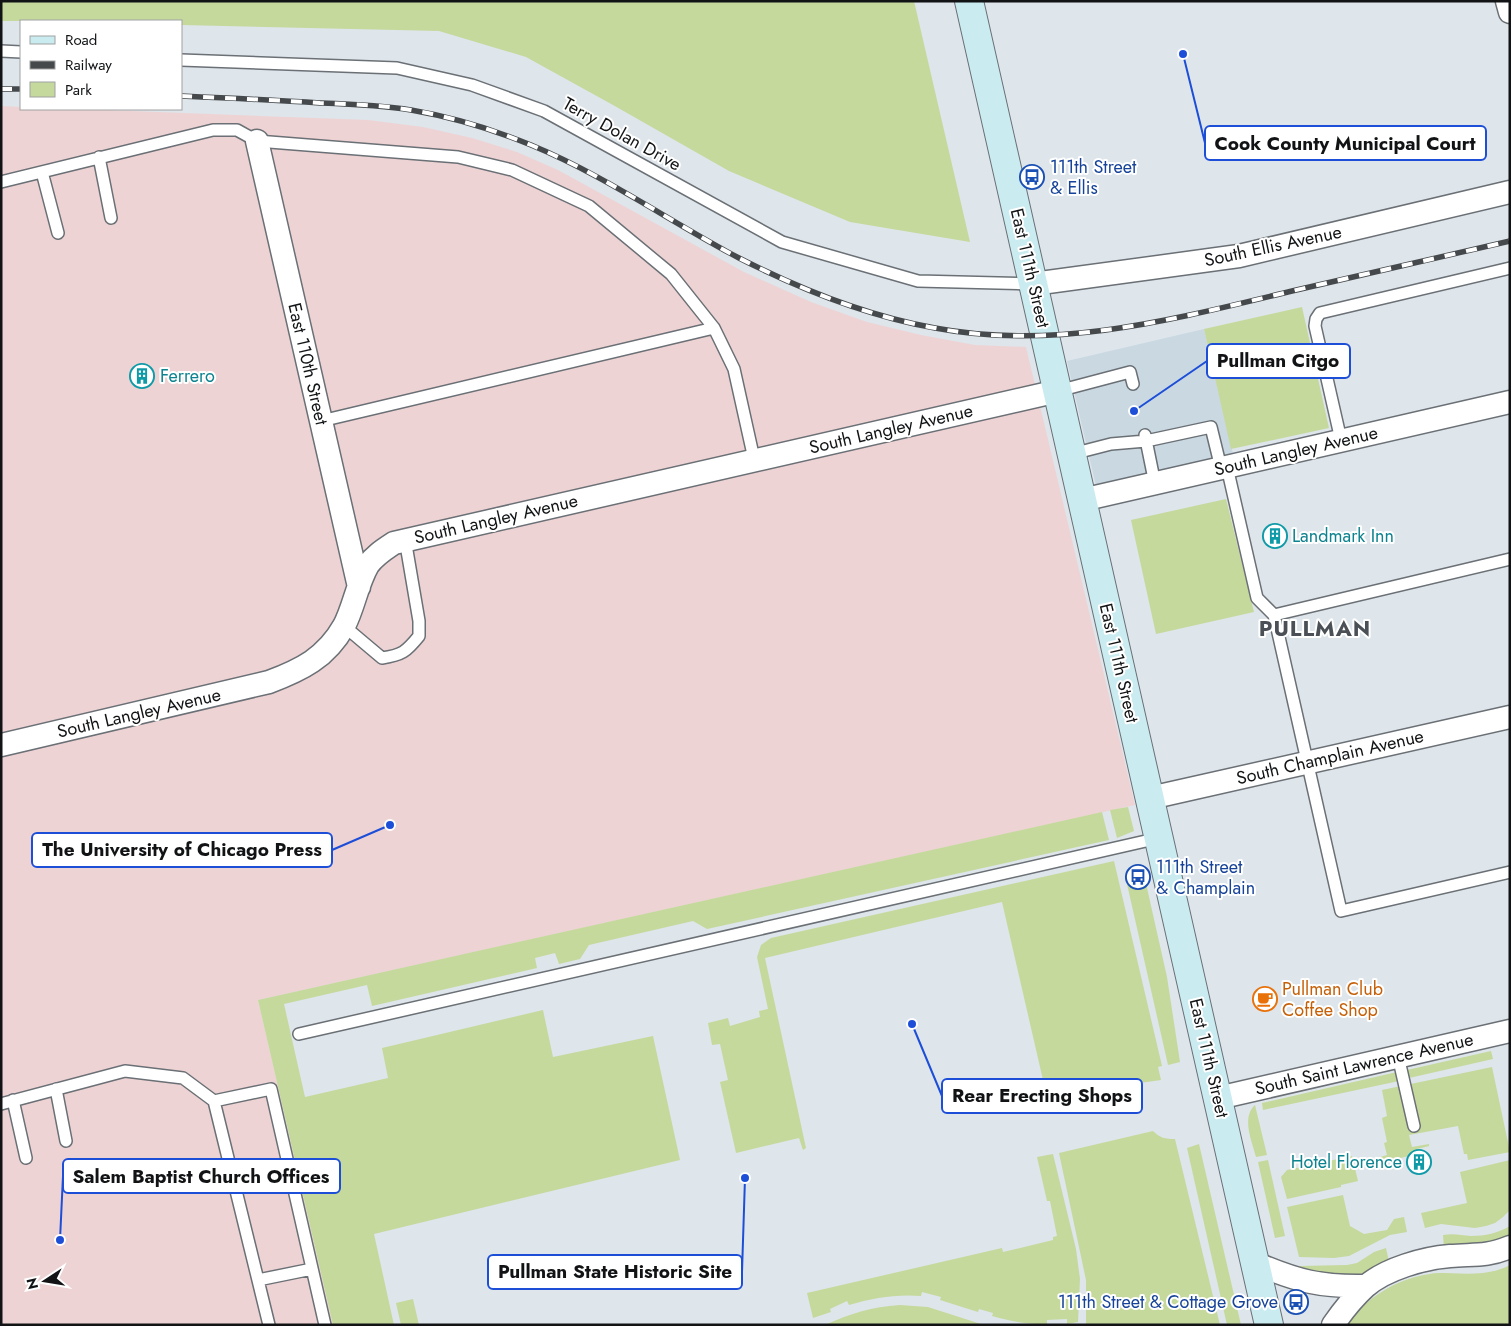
<svg xmlns="http://www.w3.org/2000/svg" width="1511" height="1326" font-family="Jost,sans-serif">
<style>
.built{fill:#cad8e2}
.industrial{fill:#eed3d4}
.green{fill:#c6d99c}
.lines{fill:none;stroke-linecap:round;stroke-linejoin:round}
.service-casing{stroke:#6a7075;stroke-width:14}
.minor-casing{stroke:#6a7075;stroke-width:25}
.secondary-casing{stroke:#6a7075;stroke-width:30}
.service{stroke:#fff;stroke-width:11}
.minor{stroke:#fff;stroke-width:22}
.secondary{stroke:#caecf1;stroke-width:28}
.rail-casing{stroke:#45494c;stroke-width:5.5}
.rail{stroke:#fff;stroke-width:4;stroke-dasharray:11;stroke-linecap:butt}
.labels{text-anchor:middle;dominant-baseline:central;stroke-width:4;stroke-linejoin:round;paint-order:stroke}
.street-label{font-size:18px;fill:#111315;stroke:#fff}
.transit-label{font-size:18px;fill:#164399;stroke:#fff;text-anchor:start}
.culture-label{font-size:18px;fill:#0d838f;stroke:#fff;text-anchor:start}
.food-label{font-size:18px;fill:#c56008;stroke:#fff;text-anchor:start}
.district-label{font-size:22px;font-weight:bold;letter-spacing:1px;fill:#4a5055;stroke:#fff}
.leader{fill:none;stroke:#1d4ed8;stroke-width:2}
.callout-dot{fill:#1d4ed8;stroke:#fff;stroke-width:2}
.callout{fill:#fff;stroke:#1d4ed8;stroke-width:2}
.callout-label{font-size:19px;text-anchor:middle;font-weight:bold;fill:#111315}
</style>
<rect width="100%" height="100%" fill="#dee5eb"/>
<path class="built" d="M 1204,329 L 1236,467 L 1099,499 L 1067,361 Z"/>
<path class="industrial" d="M 1,106 L 21,107 L 21,109 L 79,109 L 368,120 L 423,127 L 472,138 L 517,152 L 558,170 L 744,272 L 811,302 L 867,322 L 921,335 L 975,345 L 1026,347 L 1135,805 L 258,1000 L 333,1325 L 1,1325 Z"/>
<path class="green" d="M 1,1 L 914,1 L 970,242 L 850,222 L 729,171 L 613,105 L 526,57 L 439,31 L 181,25 L 181,21 L 1,21 Z
M 1302,307 L 1329,428 L 1231,449 L 1204,329 Z
M 1226,499 L 1254,612 L 1156,634 L 1131,520 Z
M 1128,807 L 1134,831 L 1117,838 L 1110,810 Z
M 1102,812 L 1109,840 L 707,929 L 693,921 L 589,945 L 580,959 L 559,964 L 555,953 L 535,958 L 537,968 L 372,1006 L 367,985 L 284,1004 L 305,1097 L 388,1078 L 382,1048 L 543,1010 L 553,1057 L 653,1036 L 680,1160 L 374,1234 L 394,1325 L 333,1325 L 258,1000 Z
M 1114,861 L 1162,1066 L 1158,1067 L 1161,1080 L 1140,1083 L 1112,1093 L 1108,1080 L 1046,1093 L 1002,902 L 765,958 L 806,1148 L 803,1150 L 799,1138 L 736,1153 L 720,1082 L 728,1080 L 720,1044 L 712,1045 L 708,1023 L 728,1018 L 730,1026 L 760,1017 L 759,1011 L 768,1009 L 757,957 L 761,945 L 771,938 Z
M 1145,879 L 1167,977 L 1180,1062 L 1168,1065 L 1127,884 Z
M 1491,1051 L 1493,1059 L 1409,1078 L 1407,1070 Z
M 1492,1067 L 1510,1152 L 1468,1160 L 1467,1154 L 1464,1154 L 1458,1126 L 1409,1135 L 1412,1147 L 1429,1144 L 1429,1146 L 1417,1149 L 1418,1154 L 1378,1163 L 1377,1158 L 1387,1155 L 1384,1143 L 1387,1142 L 1382,1118 L 1387,1116 L 1382,1090 Z
M 1397,1072 L 1399,1081 L 1263,1110 L 1262,1103 Z
M 1255,1105 L 1267,1155 L 1256,1157 C 1252,1141 1241,1118 1255,1105 Z
M 1153,1131 C 1160,1138 1165,1139 1175,1139 L 1220,1325 L 1086,1325 L 1086,1280 L 1059,1153 Z
M 1199,1144 L 1241,1325 L 1227,1325 L 1187,1148 Z
M 1053,1154 L 1076,1249 L 1080,1279 L 1078,1322 L 1067,1324 L 1067,1319 L 1047,1320 L 1047,1324 C 1030,1325 1009,1321 992,1316 L 993,1313 L 979,1309 L 978,1312 L 940,1300 L 941,1297 L 922,1292 L 921,1296 C 896,1294 873,1298 849,1305 L 847,1301 L 830,1309 L 831,1312 L 813,1318 L 807,1293 L 1002,1248 L 1003,1252 L 1053,1240 L 1053,1237 L 1057,1236 L 1050,1201 L 1047,1201 L 1037,1157 Z
M 1352,1156 L 1358,1181 L 1341,1185 L 1341,1187 L 1287,1199 L 1281,1177 L 1287,1170 Z
M 1268,1160 L 1285,1236 L 1275,1238 L 1258,1162 Z
M 1510,1160 L 1510,1210 L 1503,1217 L 1495,1223 L 1486,1226 L 1475,1228 L 1441,1224 L 1425,1228 L 1421,1213 L 1467,1203 L 1460,1172 Z
M 1343,1195 L 1350,1226 L 1364,1234 L 1387,1230 L 1394,1219 L 1404,1217 L 1407,1232 L 1390,1235 L 1349,1256 L 1334,1258 L 1299,1257 L 1287,1207 Z
M 1510,1226 L 1510,1236 L 1497,1244 L 1444,1249 L 1443,1235 C 1453,1233 1461,1235 1471,1236 C 1485,1236 1498,1233 1510,1226 Z
M 1386,1248 L 1389,1262 L 1373,1271 L 1356,1277 L 1301,1272 L 1300,1266 L 1347,1265 L 1357,1263 L 1374,1252 Z
M 1510,1265 L 1510,1325 L 1343,1325 C 1365,1302 1388,1283 1419,1276 C 1425,1275 1432,1273 1438,1273 C 1462,1273 1488,1277 1510,1265 Z
M 413,1299 L 419,1325 L 401,1325 L 396,1303 Z
M 900,1305 L 928,1307 L 984,1325 L 825,1325 C 852,1313 871,1307 900,1305 Z"/>
<g class="lines">
<defs>
<path id="service" d="M 1,51 L 21,52
M 181,60 L 397,68 L 472,85 L 544,111 L 782,242 L 918,281 L 1033,284
M 99,157 L 111,218
M 42,172 L 58,233
M 1,182 L 213,130 L 237,130 L 257,141 L 458,157 L 512,170 L 589,206 L 671,274 L 714,328 L 734,369 L 754,459
M 1058,391 L 1130,372 L 1133,384
M 321,421 L 714,328
M 1145,435 L 1155,484
M 1341,440 L 1315,326 L 1316,319 L 1320,313 L 1510,268
M 1072,454 L 1111,444 L 1146,441 L 1211,427 L 1221,468
M 1227,467 L 1257,598 L 1274,615 L 1341,911 L 1510,872
M 1274,615 L 1510,559
M 344,626 L 382,658 C 402,655 406,652 419,636 L 419,621 L 405,539
M 299,1034 L 1159,838
M 1398,1056 L 1414,1126
M 56,1089 L 66,1141
M 13,1100 L 26,1158
M 214,1101 L 271,1089 L 325,1325
M 1,1104 L 125,1071 L 183,1078 L 214,1101 L 269,1325
M 258,1280 L 312,1269"/>
<path id="minor" d="M 1507,1 L 1510,12
M 257,141 L 359,587
M 1033,284 L 1239,256 L 1510,192
M 1082,500 L 1510,402
M 1,745 L 269,682 C 301,670 326,658 344,626 C 354,607 357,584 368,565 C 375,555 385,549 394,543 L 1058,391
M 1150,798 L 1510,717
M 1218,1098 L 1510,1031
M 1255,1263 C 1297,1281 1320,1287 1366,1286
M 1333,1325 C 1342,1312 1353,1298 1365,1287 C 1385,1269 1424,1258 1450,1256 C 1475,1254 1485,1257 1510,1247"/>
<path id="secondary" d="M 969,1 L 1269,1325"/>
</defs>
<use href="#service" class="service-casing"/>
<use href="#minor" class="minor-casing"/>
<use href="#secondary" class="secondary-casing"/>
<use href="#service" class="service"/>
<use href="#minor" class="minor"/>
<use href="#secondary" class="secondary"/>
<defs>
<path id="rail" d="M 1,89 L 21,89
M 181,96 C 228,98 274,100 320,103 C 350,104 381,105 411,110 C 452,117 492,129 531,145 C 604,175 669,221 739,258 C 800,289 867,316 935,328 C 1057,351 1175,319 1292,291 C 1365,274 1437,258 1510,241"/>
</defs>
<use href="#rail" class="rail-casing"/>
<use href="#rail" class="rail"/>
</g>
<defs>
<symbol id="bus-ring" viewBox="-11 -11 22 22"><circle r="9.5" fill="#fff" stroke="#1a4fb4" stroke-width="1.5"/><path d="M-5-6H5V4H4V6H2V4H-2V6H-4V4H-5ZM-3.5-4V0h7V-4ZM-3.5 1.2v1.5H-2V1.2ZM2 1.2v1.5H3.5V1.2Z" fill="#1a4fb4"/></symbol>
<symbol id="building-ring" viewBox="-11 -11 22 22"><circle r="9.5" fill="#fff" stroke="#0f9aa8" stroke-width="1.5"/><path d="M-4-6H4V6H1V3H-1V6H-4ZM-2.5-4.3h1.7v1.8h-1.7ZM.8-4.3h1.7v1.8H.8ZM-2.5-1h1.7V.8h-1.7ZM.8-1h1.7V.8H.8Z" fill="#0f9aa8"/></symbol>
<symbol id="cafe-ring" viewBox="-11 -11 22 22"><circle r="9.5" fill="#fff" stroke="#e8710a" stroke-width="1.5"/><path d="M-5.5-4.5H6V0H3Q3 3.5 0 3.5H-2.5Q-5.5 3.5-5.5 0ZM3-3.2v2h1.7v-2ZM-6 4.5H4V6H-6Z" fill="#e8710a"/></symbol>
</defs>
<g fill-rule="evenodd">
<use href="#bus-ring" x="1018" y="163" width="28" height="28"/>
<use href="#building-ring" x="128" y="362" width="28" height="28"/>
<use href="#building-ring" x="1261" y="522" width="28" height="28"/>
<use href="#bus-ring" x="1124" y="863" width="28" height="28"/>
<use href="#cafe-ring" x="1251" y="985" width="28" height="28"/>
<use href="#building-ring" x="1405" y="1148" width="28" height="28"/>
<use href="#bus-ring" x="1282" y="1288" width="28" height="28"/>
</g>
<g class="labels">
<g class="street-label">
<text transform="translate(622 134) rotate(29)">Terry Dolan Drive</text>
<text transform="translate(1273 246) rotate(-12)">South Ellis Avenue</text>
<text transform="translate(1030 268) rotate(77)">East 111th Street</text>
<text transform="translate(308 364) rotate(77)">East 110th Street</text>
<text transform="translate(891 429) rotate(-13)">South Langley Avenue</text>
<text transform="translate(1296 451) rotate(-13)">South Langley Avenue</text>
<text transform="translate(496 519) rotate(-13)">South Langley Avenue</text>
<text transform="translate(1119 663) rotate(77)">East 111th Street</text>
<text transform="translate(139 713) rotate(-13)">South Langley Avenue</text>
<text transform="translate(1330 757) rotate(-13)">South Champlain Avenue</text>
<text transform="translate(1209 1058) rotate(77)">East 111th Street</text>
<text transform="translate(1364 1064) rotate(-13)">South Saint Lawrence Avenue</text>
</g>
<g class="transit-label">
<text x="1050" y="167">111th Street<tspan x="1050" dy="21">&amp; Ellis</tspan></text>
<text x="1156" y="867">111th Street<tspan x="1156" dy="21">&amp; Champlain</tspan></text>
<text x="1278" y="1302" text-anchor="end">111th Street &amp; Cottage Grove</text>
</g>
<g class="culture-label">
<text x="160" y="376">Ferrero</text>
<text x="1292" y="536">Landmark Inn</text>
<text x="1402" y="1162" text-anchor="end">Hotel Florence</text>
</g>
<g class="food-label">
<text x="1282" y="989">Pullman Club<tspan x="1282" dy="21">Coffee Shop</tspan></text>
</g>
<g class="district-label">
<text x="1315" y="628">PULLMAN</text>
</g>
</g>
<path class="leader" d="M1183 54L1205 143M1134 411L1207 361M390 825L332 850M912 1024L942 1096M60 1240L63 1176M745 1178L742 1272"/>
<g class="callout-dot">
<circle cx="1183" cy="54" r="5"/>
<circle cx="1134" cy="411" r="5"/>
<circle cx="390" cy="825" r="5"/>
<circle cx="912" cy="1024" r="5"/>
<circle cx="60" cy="1240" r="5"/>
<circle cx="745" cy="1178" r="5"/>
</g>
<g class="callout">
<rect x="1205" y="126" width="281" height="34" rx="5"/>
<rect x="1207" y="344" width="143" height="34" rx="5"/>
<rect x="32" y="833" width="300" height="34" rx="5"/>
<rect x="942" y="1079" width="200" height="34" rx="5"/>
<rect x="63" y="1159" width="277" height="34" rx="5"/>
<rect x="488" y="1255" width="254" height="34" rx="5"/>
</g>
<g class="callout-label">
<text x="1345" y="150">Cook County Municipal Court</text>
<text x="1278" y="367">Pullman Citgo</text>
<text x="182" y="856">The University of Chicago Press</text>
<text x="1042" y="1102">Rear Erecting Shops</text>
<text x="201" y="1183">Salem Baptist Church Offices</text>
<text x="615" y="1278">Pullman State Historic Site</text>
</g>
<rect width="1511" height="1326" fill="none" stroke="#111315" stroke-width="5"/>
<rect x="20" y="20" width="162" height="90" fill="#ffffff" stroke="#a0a1a1"/>
<rect x="30" y="36" width="25" height="8" fill="#caecf1" stroke="#a0a1a1"/>
<text x="65" y="45" font-size="15" fill="#111315">Road</text>
<rect x="30" y="61" width="25" height="8" fill="#45494c" stroke="#a0a1a1"/>
<text x="65" y="70" font-size="15" fill="#111315">Railway</text>
<rect x="30" y="82" width="25" height="15" fill="#c6d99c" stroke="#a0a1a1"/>
<text x="65" y="95" font-size="15" fill="#111315">Park</text>
<g transform="translate(45 1281) rotate(258)" stroke="#ffffff" stroke-width="4" paint-order="stroke">
<path d="M0-4L9 19L0 12L-9 19Z" fill="#111315"/>
<text y="-8" font-size="14" font-weight="bold" text-anchor="middle" fill="#111315">N</text>
</g>
</svg>
